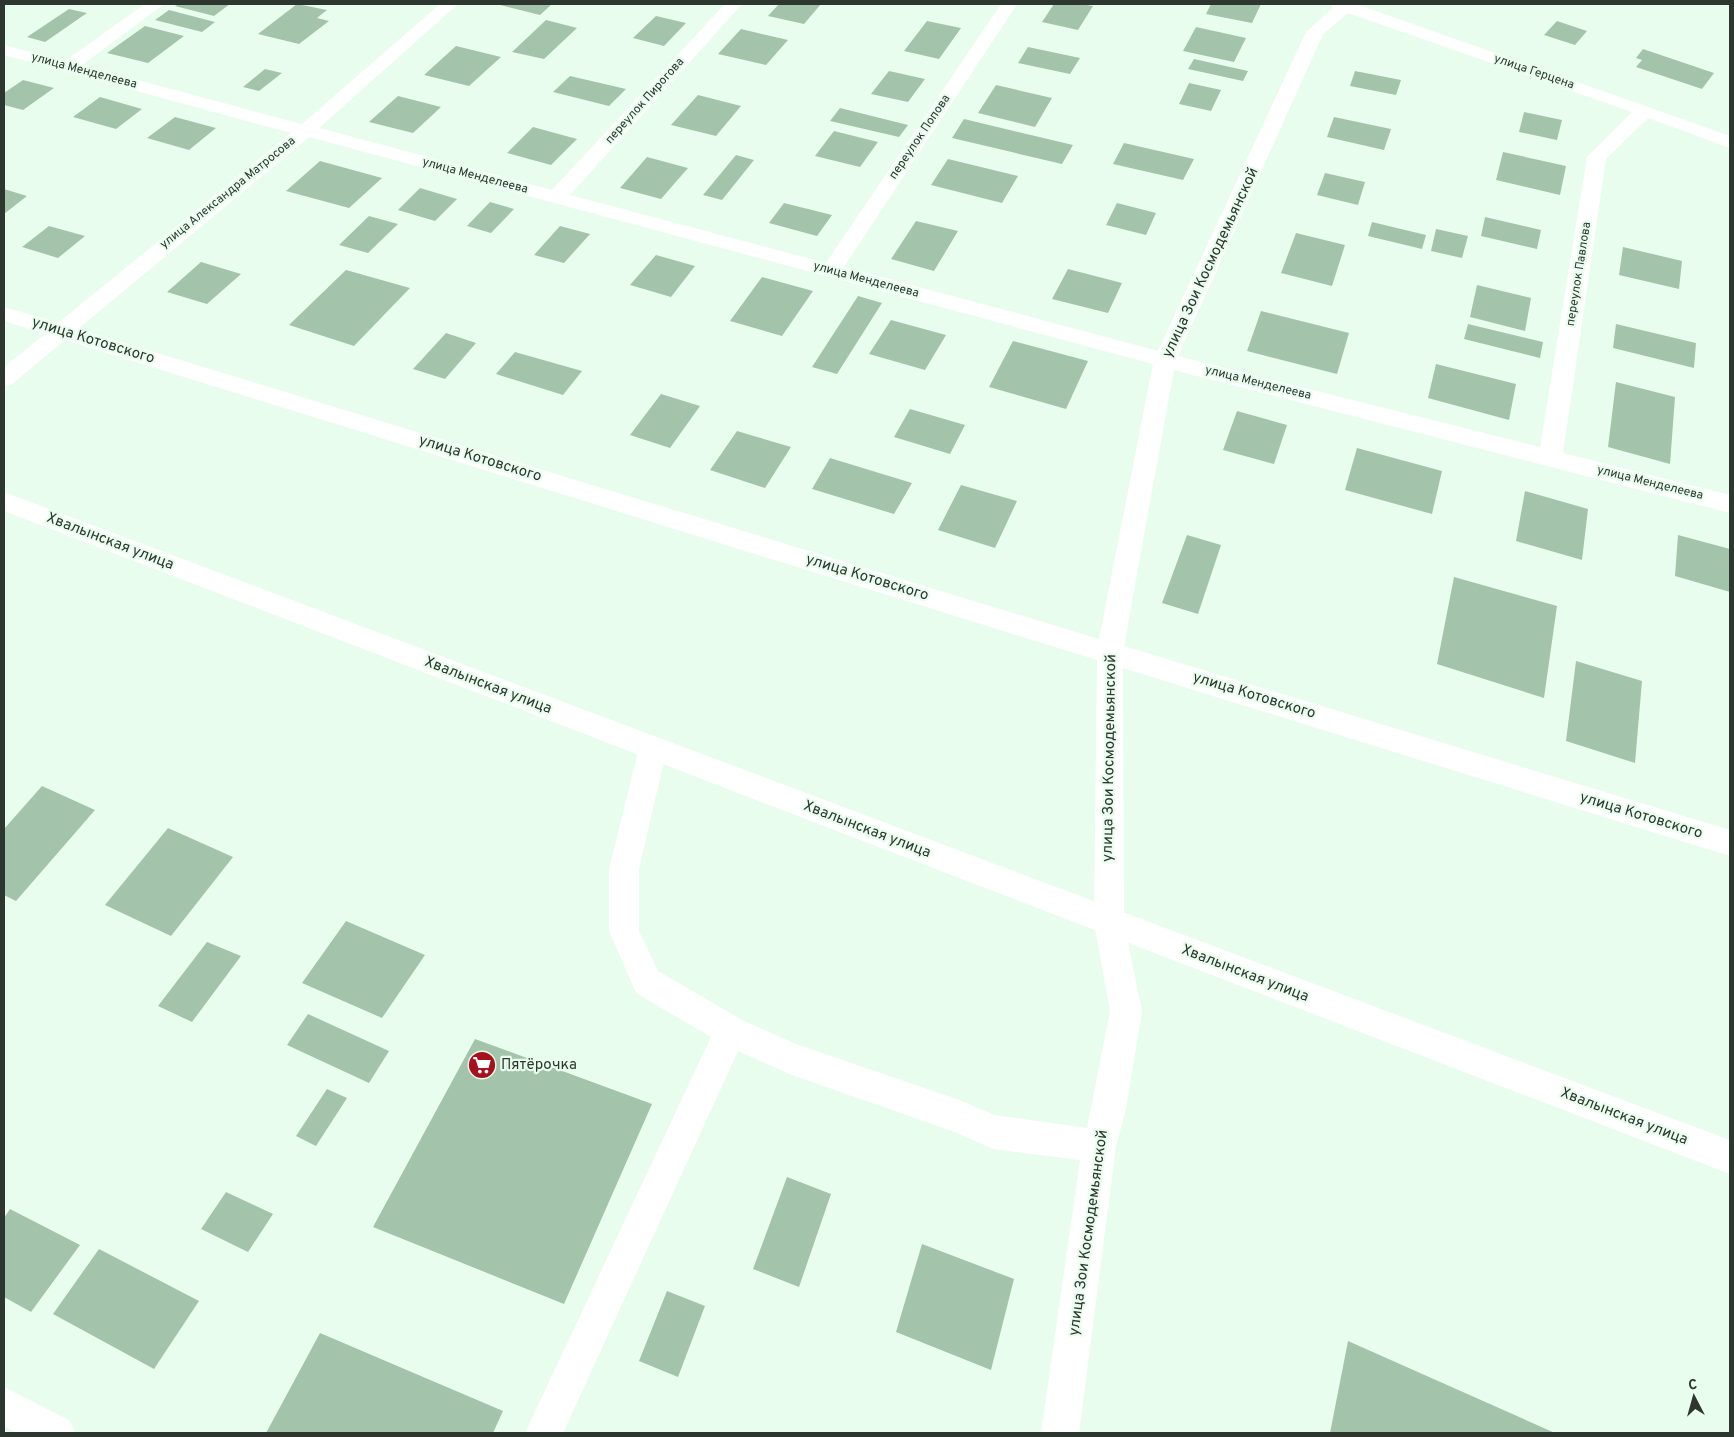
<svg xmlns="http://www.w3.org/2000/svg" width="1734" height="1437" font-family="Overpass,sans-serif">
<style>
.building{fill:#a3c4ab}
.lines{fill:none;stroke-linecap:round;stroke-linejoin:round}
.minor{fill:#fff;fill-rule:evenodd}
.major{fill:#fff;fill-rule:evenodd}
.labels{text-anchor:middle;dominant-baseline:central;stroke-width:4.5;stroke-linejoin:round;paint-order:stroke}
.far-street-label{font-size:12px;fill:#2e3630;stroke:#e9fdee}
.street-label{font-size:15px;fill:#2e3630;stroke:#e9fdee}
.poi-label{font-size:15px;fill:#2e3630;stroke:#e9fdee;text-anchor:start}
</style>
<rect width="100%" height="100%" fill="#e9fdee"/>
<path class="building" d="M 179,4 L 230,4 L 214,16 L 175,6 Z
M 297,4 L 327,10 L 317,18 L 329,21 L 299,44 L 258,34 Z
M 502,4 L 552,4 L 540,15 L 500,5 Z
M 779,4 L 821,4 L 804,24 L 768,16 Z
M 1054,4 L 1080,4 L 1093,6 L 1078,30 L 1042,22 Z
M 1211,4 L 1261,4 L 1252,23 L 1206,14 Z
M 69,9 L 87,13 L 45,42 L 27,37 Z
M 169,10 L 215,22 L 202,32 L 155,20 Z
M 656,16 L 686,23 L 664,46 L 633,38 Z
M 546,20 L 577,28 L 544,59 L 512,52 Z
M 927,21 L 961,28 L 939,59 L 904,51 Z
M 1557,21 L 1587,31 L 1575,45 L 1544,35 Z
M 145,26 L 184,36 L 148,63 L 107,53 Z
M 1196,27 L 1246,38 L 1234,62 L 1183,51 Z
M 741,29 L 788,40 L 766,65 L 718,54 Z
M 456,46 L 501,57 L 469,86 L 424,75 Z
M 1028,47 L 1080,58 L 1070,74 L 1018,63 Z
M 1643,49 L 1714,73 L 1702,89 L 1636,67 L 1642,60 L 1636,58 Z
M 1194,59 L 1248,71 L 1243,81 L 1188,69 Z
M 265,69 L 282,73 L 259,91 L 243,87 Z
M 889,71 L 925,79 L 908,102 L 871,94 Z
M 1355,71 L 1401,80 L 1396,95 L 1350,86 Z
M 570,76 L 626,89 L 609,106 L 553,92 Z
M 23,80 L 54,88 L 23,110 L 4,105 L 4,93 Z
M 1189,83 L 1221,90 L 1211,111 L 1179,104 Z
M 996,85 L 1052,98 L 1035,127 L 978,113 Z
M 698,95 L 741,106 L 716,136 L 671,125 Z
M 398,96 L 441,107 L 413,133 L 369,122 Z
M 100,97 L 142,109 L 116,129 L 73,117 Z
M 840,108 L 908,125 L 899,137 L 830,121 Z
M 1524,112 L 1562,120 L 1557,140 L 1519,132 Z
M 175,117 L 216,128 L 189,150 L 147,138 Z
M 1334,117 L 1391,129 L 1384,150 L 1327,137 Z
M 964,119 L 1073,145 L 1062,164 L 952,138 Z
M 533,127 L 577,139 L 551,165 L 507,153 Z
M 834,131 L 878,142 L 860,167 L 815,156 Z
M 1124,143 L 1194,159 L 1183,180 L 1113,164 Z
M 1503,152 L 1566,166 L 1560,195 L 1496,180 Z
M 736,155 L 754,160 L 722,200 L 703,195 Z
M 647,157 L 688,168 L 661,199 L 620,188 Z
M 948,159 L 1018,176 L 1002,203 L 931,185 Z
M 320,161 L 382,178 L 349,208 L 286,191 Z
M 1325,173 L 1365,182 L 1358,205 L 1317,195 Z
M 420,188 L 457,199 L 435,221 L 398,210 Z
M 4,189 L 27,196 L 4,214 Z
M 490,202 L 514,209 L 491,233 L 467,226 Z
M 784,203 L 832,215 L 817,236 L 769,223 Z
M 1117,203 L 1156,213 L 1146,235 L 1106,225 Z
M 369,216 L 398,224 L 368,253 L 339,245 Z
M 1485,217 L 1541,230 L 1537,249 L 1481,236 Z
M 916,221 L 958,231 L 934,271 L 891,259 Z
M 1372,222 L 1426,235 L 1422,249 L 1368,236 Z
M 49,226 L 85,236 L 58,258 L 22,247 Z
M 560,226 L 590,234 L 564,263 L 534,255 Z
M 1436,229 L 1468,236 L 1462,258 L 1431,251 Z
M 1296,233 L 1345,245 L 1332,286 L 1281,273 Z
M 1623,247 L 1682,261 L 1679,289 L 1619,275 Z
M 656,255 L 695,266 L 671,297 L 630,285 Z
M 201,262 L 241,274 L 207,304 L 167,292 Z
M 1068,269 L 1122,283 L 1108,313 L 1052,299 Z
M 346,270 L 410,288 L 354,346 L 289,325 Z
M 762,277 L 813,291 L 782,336 L 730,321 Z
M 1477,285 L 1531,298 L 1525,331 L 1470,317 Z
M 858,296 L 882,303 L 837,374 L 812,367 Z
M 1261,311 L 1349,333 L 1337,374 L 1247,351 Z
M 891,320 L 946,335 L 925,370 L 869,354 Z
M 1468,324 L 1543,342 L 1540,358 L 1464,339 Z
M 1616,324 L 1696,343 L 1694,368 L 1613,348 Z
M 446,333 L 476,343 L 445,379 L 413,369 Z
M 1013,341 L 1088,361 L 1066,409 L 989,387 Z
M 515,352 L 582,371 L 563,395 L 496,374 Z
M 1436,364 L 1516,384 L 1509,420 L 1428,398 Z
M 1616,382 L 1675,397 L 1670,464 L 1608,447 Z
M 661,394 L 700,406 L 670,448 L 630,435 Z
M 910,409 L 965,425 L 950,454 L 894,437 Z
M 1237,411 L 1287,425 L 1274,464 L 1223,450 Z
M 737,431 L 791,447 L 765,488 L 710,470 Z
M 1357,448 L 1442,471 L 1432,514 L 1345,490 Z
M 830,458 L 912,483 L 894,514 L 812,489 Z
M 961,485 L 1017,501 L 995,548 L 938,530 Z
M 1525,491 L 1588,509 L 1582,560 L 1516,541 Z
M 1187,535 L 1221,545 L 1198,614 L 1162,603 Z
M 1678,535 L 1730,549 L 1730,592 L 1675,576 Z
M 1454,577 L 1557,606 L 1544,698 L 1437,664 Z
M 1576,661 L 1642,681 L 1635,763 L 1566,741 Z
M 42,786 L 95,810 L 16,901 L 4,895 L 4,829 Z
M 168,828 L 233,857 L 171,936 L 105,905 Z
M 346,921 L 425,955 L 382,1018 L 302,983 Z
M 207,942 L 241,956 L 192,1022 L 158,1006 Z
M 308,1014 L 389,1051 L 369,1083 L 287,1045 Z
M 475,1039 L 652,1104 L 564,1304 L 373,1227 Z
M 327,1089 L 347,1098 L 316,1146 L 296,1136 Z
M 787,1177 L 831,1194 L 799,1287 L 753,1269 Z
M 226,1192 L 273,1214 L 248,1252 L 201,1229 Z
M 10,1209 L 80,1245 L 31,1312 L 4,1297 L 4,1218 Z
M 922,1244 L 1014,1279 L 991,1370 L 896,1332 Z
M 99,1249 L 199,1301 L 154,1369 L 53,1314 Z
M 667,1291 L 705,1306 L 678,1377 L 639,1361 Z
M 320,1333 L 503,1411 L 493,1433 L 266,1433 Z
M 1348,1341 L 1555,1433 L 1330,1433 Z"/>
<g class="lines">
<path class="minor" d="M 145,4 L 164,4 L 82,65 L 302,124 L 440,4 L 458,4 L 319,128 L 552,190 L 725,4 L 742,4 L 570,195 L 826,263 L 1001,4 L 1017,4 L 844,267 L 1158,351 L 1306,32 L 1333,8 L 1330,4 L 1356,4 L 1730,136 L 1730,148 L 1648,118 L 1606,159 L 1563,453 L 1730,495 L 1730,513 L 1174,370 L 1124,646 L 1730,830 L 1730,856 L 1123,668 L 1124,923 L 1142,1011 L 1126,1109 L 1116,1146 L 1079,1433 L 1041,1433 L 1080,1160 L 993,1149 L 955,1132 L 792,1075 L 738,1051 L 563,1433 L 525,1433 L 711,1037 L 636,993 L 609,931 L 609,869 L 639,748 L 643,740 L 653,736 L 663,740 L 667,748 L 639,869 L 639,931 L 658,971 L 742,1020 L 796,1044 L 959,1100 L 994,1115 L 1087,1128 L 1110,1011 L 1094,923 L 1097,660 L 65,340 L 12,384 L 4,387 L 4,367 L 45,334 L 4,321 L 4,307 L 58,323 L 291,133 L 4,55 L 4,45 L 65,61 ZM 1348,13 L 1632,112 L 1587,157 L 1540,447 L 1178,356 L 1323,34 ZM 309,137 L 1153,364 L 1099,639 L 78,329 Z
M 4,1387 L 69,1420 L 75,1433 L 17,1433 L 4,1426 Z"/>
<path class="major" d="M 4,492 L 1730,1140 L 1730,1174 L 4,511 Z"/>
</g>
<defs>
<symbol id="supermarket-disc" viewBox="-11 -11 22 22"><circle r="9.5" fill="#a7111d" stroke="#e9fdee"/><path d="M-6-5.5h2.5l.6 2H6L4.5 2H-2.5L-4.4-4H-6ZM-1.5 3.2a1.3 1.3 0 1 0 .1 0ZM3 3.2a1.3 1.3 0 1 0 .1 0Z" fill="#fff"/></symbol>
</defs>
<g fill-rule="evenodd">
<use href="#supermarket-disc" x="466" y="1049" width="32" height="32"/>
</g>
<g class="labels">
<g class="far-street-label">
<text transform="translate(84 71) rotate(15)">улица Менделеева</text>
<text transform="translate(1534 72) rotate(19)">улица Герцена</text>
<text transform="translate(645 101) rotate(-48)">переулок Пирогова</text>
<text transform="translate(920 137) rotate(-56)">переулок Попова</text>
<text transform="translate(475 176) rotate(15)">улица Менделеева</text>
<text transform="translate(228 193) rotate(-39)">улица Александра Матросова</text>
<text transform="translate(1579 274) rotate(-81)">переулок Павлова</text>
<text transform="translate(866 280) rotate(15)">улица Менделеева</text>
<text transform="translate(1258 383) rotate(14)">улица Менделеева</text>
<text transform="translate(1650 483) rotate(14)">улица Менделеева</text>
</g>
<g class="street-label">
<text transform="translate(1211 263) rotate(-65)">улица Зои Космодемьянской</text>
<text transform="translate(93 341) rotate(17)">улица Котовского</text>
<text transform="translate(480 459) rotate(17)">улица Котовского</text>
<text transform="translate(110 542) rotate(21)">Хвалынская улица</text>
<text transform="translate(867 578) rotate(17)">улица Котовского</text>
<text transform="translate(488 686) rotate(21)">Хвалынская улица</text>
<text transform="translate(1254 696) rotate(17)">улица Котовского</text>
<text transform="translate(1110 758) rotate(-89)">улица Зои Космодемьянской</text>
<text transform="translate(1641 816) rotate(17)">улица Котовского</text>
<text transform="translate(867 830) rotate(21)">Хвалынская улица</text>
<text transform="translate(1245 974) rotate(21)">Хвалынская улица</text>
<text transform="translate(1624 1117) rotate(21)">Хвалынская улица</text>
<text transform="translate(1089 1233) rotate(-82)">улица Зои Космодемьянской</text>
</g>
<g class="poi-label">
<text x="501" y="1065">Пятёрочка</text>
</g>
</g>
<rect width="1734" height="1437" fill="none" stroke="#2e3630" stroke-width="10"/>
<g transform="translate(1694 1397) rotate(354)" stroke="#e9fdee" stroke-width="4" paint-order="stroke">
<path d="M0-4L9 19L0 12L-9 19Z" fill="#2e3630"/>
<text y="-8" font-size="14" font-weight="bold" text-anchor="middle" fill="#2e3630">С</text>
</g>
</svg>
